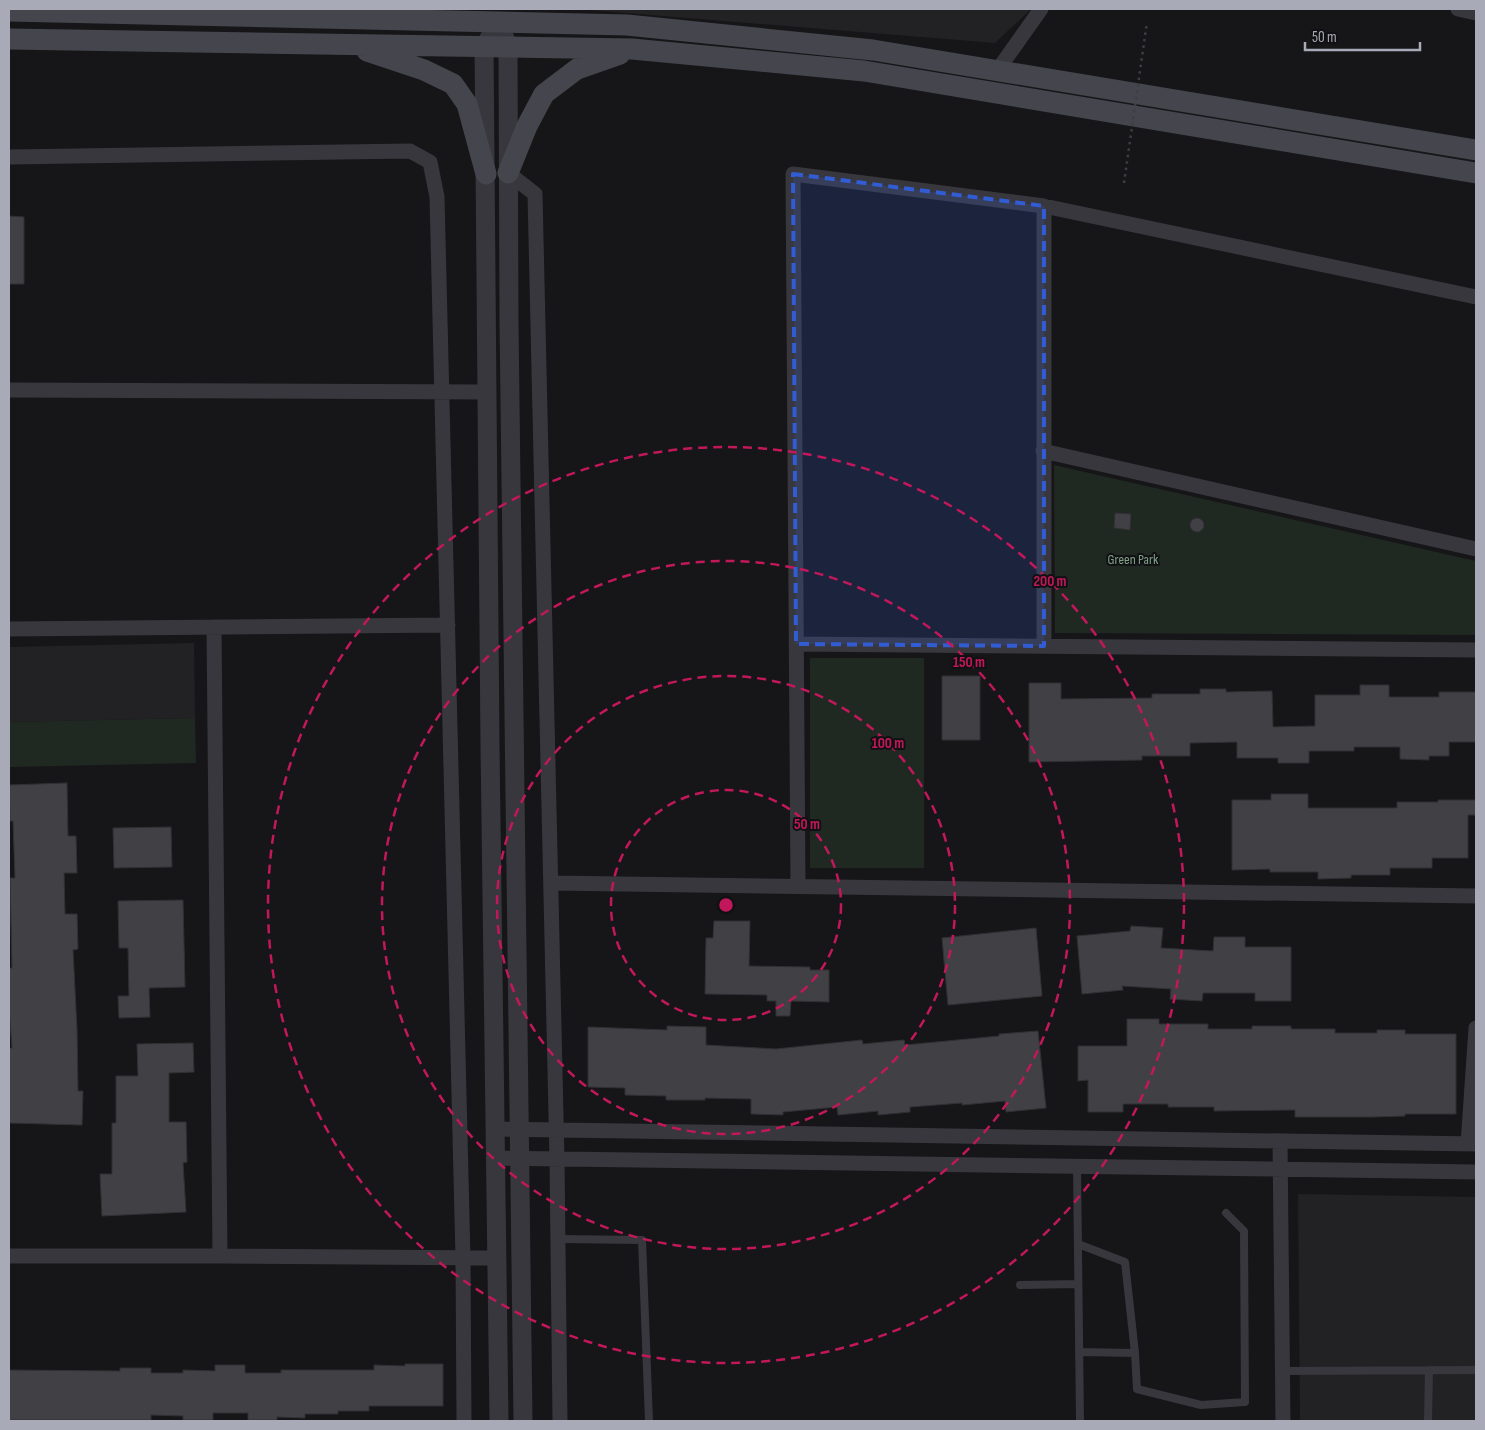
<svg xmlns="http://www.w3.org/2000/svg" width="1485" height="1430" font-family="'Sofia Sans Condensed',sans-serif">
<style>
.built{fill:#222225}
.green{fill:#202822}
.building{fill:#404045;stroke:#313034}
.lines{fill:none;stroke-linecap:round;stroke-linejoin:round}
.service{stroke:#37373d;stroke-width:8}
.minor{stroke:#37373d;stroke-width:15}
.tertiary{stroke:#37373d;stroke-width:19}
.secondary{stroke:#45464d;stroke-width:21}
.path-bridge{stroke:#3d3e44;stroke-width:2.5;stroke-dasharray:2.5 4;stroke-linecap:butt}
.marked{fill:#325cd3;fill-opacity:0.2;stroke:#325cd3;stroke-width:4;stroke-dasharray:10 6;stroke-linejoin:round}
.ring{fill:none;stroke:#c2185b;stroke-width:2.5;stroke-dasharray:9 6}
.labels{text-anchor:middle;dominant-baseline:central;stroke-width:4;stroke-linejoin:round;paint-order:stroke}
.park-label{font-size:14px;fill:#80a288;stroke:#111113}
.centre{fill:#c2185b;stroke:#111113;stroke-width:2.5}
.ring-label{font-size:15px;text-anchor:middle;font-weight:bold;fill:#c2185b;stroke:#111113;stroke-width:4;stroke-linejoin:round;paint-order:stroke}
</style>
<rect width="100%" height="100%" fill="#161618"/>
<path class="built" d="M 578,9 L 1031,9 L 995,43 Z
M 194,643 L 195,718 L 9,722 L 9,647 Z
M 1298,1194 L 1476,1197 L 1476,1421 L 1300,1421 Z"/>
<path class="green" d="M 1054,465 L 1476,561 L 1476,635 L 1055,633 Z
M 810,658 L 924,658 L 924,868 L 810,868 Z
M 195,718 L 196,763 L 9,767 L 9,722 Z"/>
<path class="building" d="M 9,216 L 24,217 L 24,284 L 9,284 Z
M 1115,513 L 1131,514 L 1130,530 L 1114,528 Z
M1190 525a7 7 0 1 1 14 0a7 7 0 1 1-14 0Z
M 942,676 L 980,676 L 980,740 L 942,740 Z
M 1029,683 L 1061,683 L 1061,699 L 1152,698 L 1152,694 L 1200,694 L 1200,689 L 1226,689 L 1226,692 L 1272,691 L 1273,727 L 1315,726 L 1315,695 L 1360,695 L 1360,685 L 1389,685 L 1389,697 L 1439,697 L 1439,692 L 1476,692 L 1476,742 L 1449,742 L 1449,756 L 1429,756 L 1429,760 L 1400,759 L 1400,747 L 1354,747 L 1354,751 L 1309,751 L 1309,763 L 1278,763 L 1278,758 L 1237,758 L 1237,742 L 1190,743 L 1190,756 L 1142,756 L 1142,760 L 1029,762 Z
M 67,783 L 68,836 L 76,836 L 77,873 L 64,873 L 65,914 L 77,914 L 78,949 L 73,950 L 77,1029 L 78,1091 L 83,1091 L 82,1125 L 9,1123 L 9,1048 L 12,1048 L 9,1008 L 9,968 L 12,968 L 10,878 L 15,878 L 13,821 L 10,821 L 9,785 Z
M 1271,794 L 1308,794 L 1308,808 L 1397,808 L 1397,802 L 1438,802 L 1438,800 L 1476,800 L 1476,815 L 1468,815 L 1468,858 L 1432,858 L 1432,868 L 1390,868 L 1390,875 L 1351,875 L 1351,878 L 1318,879 L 1318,872 L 1270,872 L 1270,869 L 1232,870 L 1232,800 L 1271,800 Z
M 171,827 L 172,867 L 114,868 L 113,828 Z
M 183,900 L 185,987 L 149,988 L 150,1017 L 119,1018 L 118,996 L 129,996 L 128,948 L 119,948 L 118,901 Z
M 714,921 L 750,921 L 749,966 L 810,967 L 810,970 L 829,970 L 829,1002 L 791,1001 L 790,1016 L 776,1016 L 776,1001 L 767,1001 L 767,995 L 705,994 L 706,938 L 713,938 Z
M 1131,926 L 1163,928 L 1161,948 L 1213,951 L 1214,937 L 1245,937 L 1245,947 L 1291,947 L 1291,1001 L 1255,1001 L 1255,993 L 1203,993 L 1202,1001 L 1170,999 L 1171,989 L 1122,986 L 1123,990 L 1082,994 L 1077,936 L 1130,931 Z
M 1036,928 L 1042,996 L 948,1005 L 942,938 Z
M 1127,1019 L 1159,1019 L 1159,1024 L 1208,1024 L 1208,1029 L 1252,1029 L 1252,1026 L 1291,1026 L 1291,1029 L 1335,1029 L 1335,1033 L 1377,1033 L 1377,1030 L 1405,1030 L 1405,1034 L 1456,1034 L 1456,1114 L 1405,1114 L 1405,1116 L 1372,1117 L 1295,1117 L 1295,1110 L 1214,1111 L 1214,1107 L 1168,1107 L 1168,1104 L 1123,1104 L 1123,1112 L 1088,1112 L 1088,1080 L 1078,1081 L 1078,1046 L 1127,1046 Z
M 667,1026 L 706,1027 L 706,1045 L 776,1049 L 862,1040 L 863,1044 L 904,1040 L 905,1045 L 999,1036 L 999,1034 L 1038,1031 L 1046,1108 L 1006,1112 L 1005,1101 L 962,1105 L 962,1103 L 910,1107 L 910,1112 L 878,1115 L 878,1111 L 838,1115 L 837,1107 L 783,1112 L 783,1115 L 751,1114 L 751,1099 L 705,1098 L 705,1100 L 666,1100 L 666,1096 L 625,1095 L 625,1088 L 588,1087 L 588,1027 L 667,1030 Z
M 193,1043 L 194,1072 L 169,1073 L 169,1122 L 186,1122 L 187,1162 L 183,1163 L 186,1212 L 102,1216 L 100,1174 L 112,1174 L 112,1123 L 116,1123 L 116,1076 L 138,1076 L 137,1044 Z
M 405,1364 L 443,1364 L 443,1406 L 369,1406 L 369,1411 L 338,1411 L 338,1414 L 305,1414 L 305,1418 L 277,1417 L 277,1420 L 248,1420 L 248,1413 L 213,1413 L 213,1420 L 183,1420 L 183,1416 L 151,1415 L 151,1420 L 9,1420 L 9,1370 L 120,1371 L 120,1368 L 151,1368 L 151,1373 L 183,1373 L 183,1370 L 215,1371 L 215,1365 L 245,1365 L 245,1373 L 281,1373 L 281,1370 L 374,1370 L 374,1365 L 405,1366 Z"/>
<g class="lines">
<path class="service" d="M 1077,1166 L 1080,1421
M 558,1239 L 642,1240 L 649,1421
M 1078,1244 L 1125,1262 L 1135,1353 L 1137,1389 L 1201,1405 L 1245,1402 L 1244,1231 L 1226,1213
M 1020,1285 L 1078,1284
M 1079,1352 L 1135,1353
M 1283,1371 L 1476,1370
M 1428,1421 L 1429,1370"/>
<path class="minor" d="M 1458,9 L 1476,13
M 997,71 L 1041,9
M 9,157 L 410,151 L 430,162 L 437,197 L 463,1258 L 464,1421
M 508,173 L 535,194 L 557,1159 L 560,1421
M 1044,206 L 1044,646
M 9,390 L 487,392
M 1043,451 L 1476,549
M 214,627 L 220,1256
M 9,629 L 448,625
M 796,644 L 1476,650
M 551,883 L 1476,896
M 798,885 L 793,174 L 1044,206 L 1476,297
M 495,1129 L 1476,1144
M 1280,1141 L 1283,1421
M 1468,1144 L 1476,1028
M 496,1158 L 1476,1172
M 9,1256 L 220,1256 L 497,1258"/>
<path class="tertiary" d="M 503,33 L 508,47 L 509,323 L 523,1421
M 499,1421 L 490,746 L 484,47 L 499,22"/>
<path class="secondary" d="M 9,11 L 627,25 L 873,50 L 1476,150
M 9,39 L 632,49 L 864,71 L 1476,173
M 367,51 L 424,70 L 453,84 L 467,104 L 486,174
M 508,173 L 527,126 L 544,94 L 577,69 L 620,54"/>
<path class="path-bridge" d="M 1124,183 L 1147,22"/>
</g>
<path class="marked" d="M 793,174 L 1044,206 L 1044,646 L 796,644 Z"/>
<g class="ring">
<circle cx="726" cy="905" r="115"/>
<circle cx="726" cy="905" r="229"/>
<circle cx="726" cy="905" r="344"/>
<circle cx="726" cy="905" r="458"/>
</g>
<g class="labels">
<g class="park-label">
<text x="1133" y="559">Green Park</text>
</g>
</g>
<circle cx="726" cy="905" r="8" class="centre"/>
<g class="ring-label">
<text x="1050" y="586">200 m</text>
<text x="969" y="667">150 m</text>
<text x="888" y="748">100 m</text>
<text x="807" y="829">50 m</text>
</g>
<rect width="1485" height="1430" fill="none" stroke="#a8aab7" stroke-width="20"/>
<path d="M1305 42v8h115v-8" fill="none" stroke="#a8aab7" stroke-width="2.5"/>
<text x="1312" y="42" font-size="15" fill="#a8aab7" stroke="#111113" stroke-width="4" paint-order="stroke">50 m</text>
</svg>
